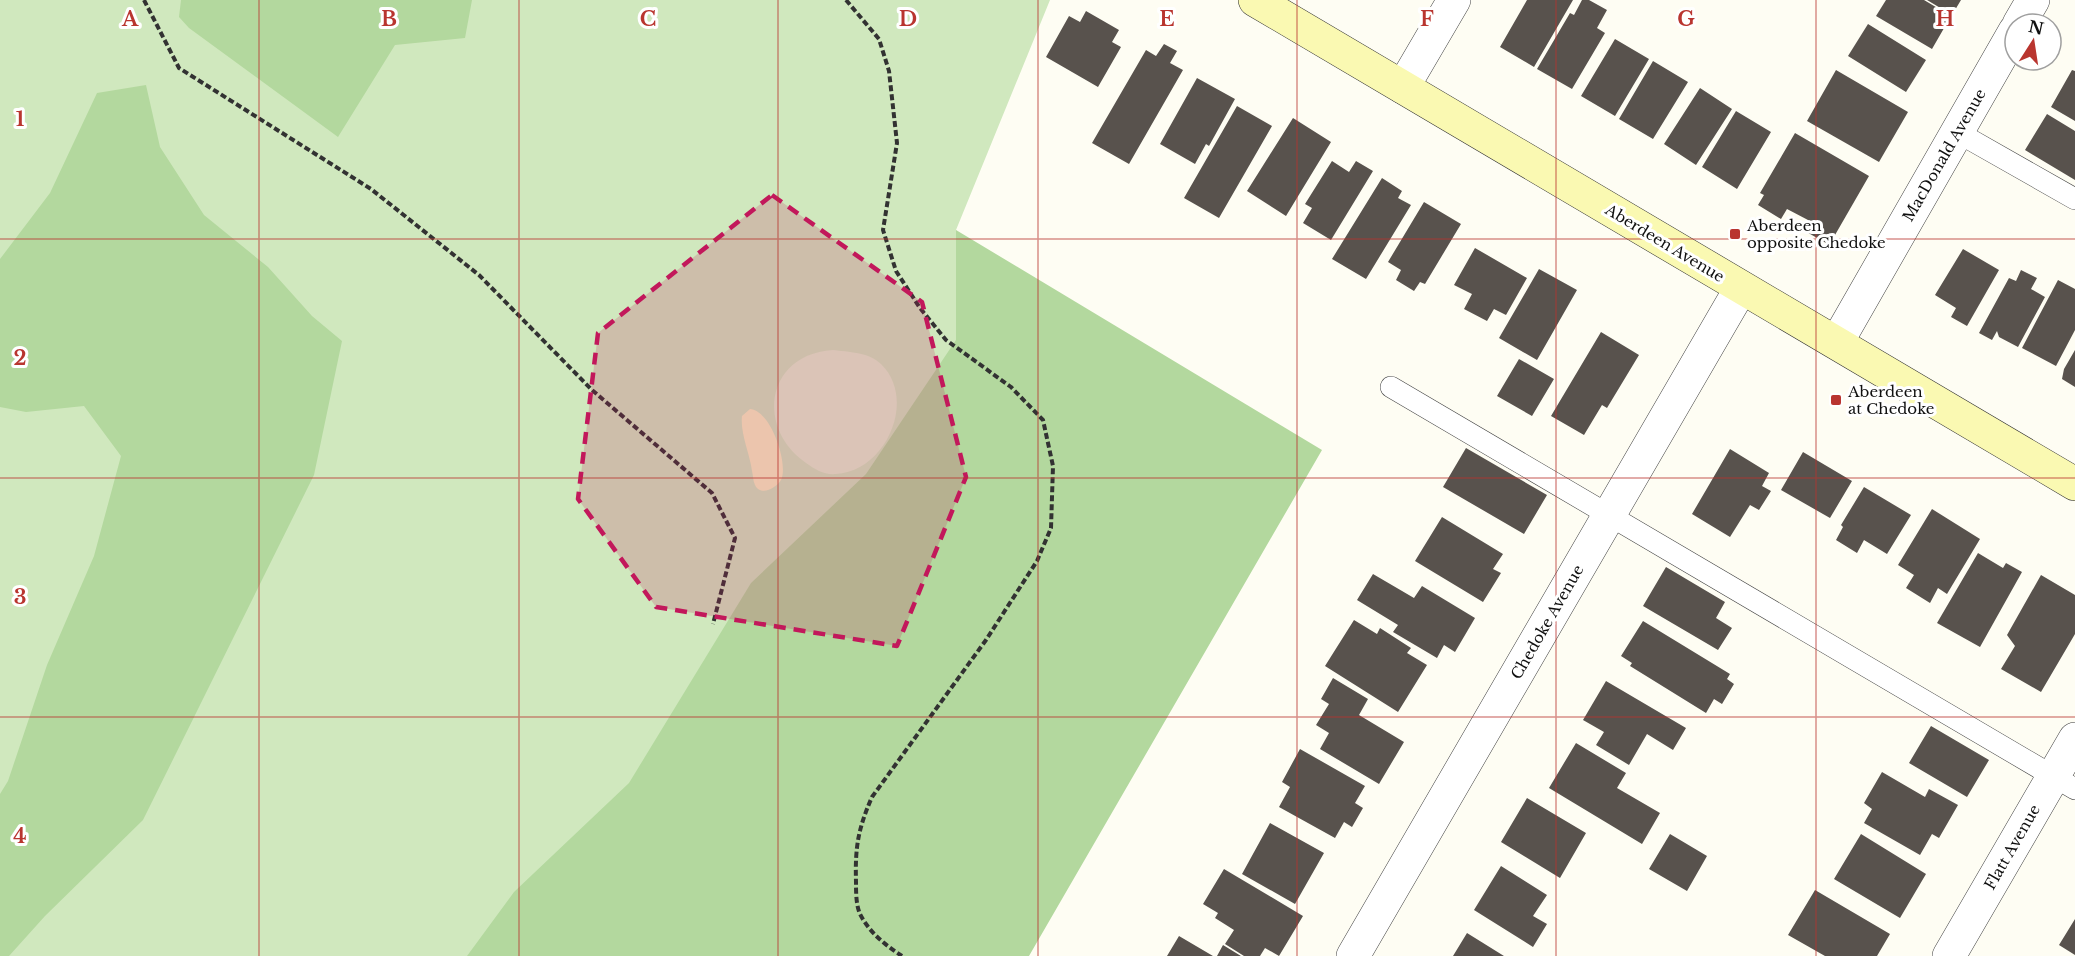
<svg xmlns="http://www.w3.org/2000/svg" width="2075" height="956" font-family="'Libre Baskerville',serif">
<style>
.green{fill:#d0e8be}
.forest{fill:#b3d89e}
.sand{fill:#f7f0c2}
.pitch{fill:#e1efcf}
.building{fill:#58524d}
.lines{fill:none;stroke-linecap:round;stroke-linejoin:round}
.service-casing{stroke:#434343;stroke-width:22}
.minor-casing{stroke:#434343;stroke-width:34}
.secondary-casing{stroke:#323232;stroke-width:34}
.path{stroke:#323232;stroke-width:4;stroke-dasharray:6 3;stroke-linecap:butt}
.service{stroke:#fff;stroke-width:21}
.minor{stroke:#fff;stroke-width:33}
.secondary{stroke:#faf9b2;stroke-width:33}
.marked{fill:#c2185b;fill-opacity:0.2;stroke:#c2185b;stroke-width:4.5;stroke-dasharray:12 8;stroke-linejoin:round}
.grid{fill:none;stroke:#b9352f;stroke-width:1.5;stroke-opacity:0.55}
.poi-dot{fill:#b9352f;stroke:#fff;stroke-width:2}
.labels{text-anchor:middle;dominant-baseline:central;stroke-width:6;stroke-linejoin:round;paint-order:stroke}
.street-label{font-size:15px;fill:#101010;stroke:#fff}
.poi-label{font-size:15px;fill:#101010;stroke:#fff;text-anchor:start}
.grid-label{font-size:20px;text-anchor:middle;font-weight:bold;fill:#b9352f;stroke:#fff;stroke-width:6;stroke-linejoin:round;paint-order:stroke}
</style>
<rect width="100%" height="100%" fill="#fefdf3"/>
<path class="green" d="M 0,0 L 1050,0 L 956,230 L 1003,345 L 584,956 L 0,956 Z"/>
<path class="forest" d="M 181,0 L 472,0 L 465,38 L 395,45 L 338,137 L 189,28 L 179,17 Z
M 146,85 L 160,147 L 204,215 L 268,267 L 312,316 L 342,341 L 314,475 L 143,820 L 45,916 L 9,956 L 0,956 L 0,794 L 8,781 L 47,665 L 94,556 L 121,456 L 84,406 L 26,412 L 0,407 L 0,259 L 50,193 L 97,93 Z
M 956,230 L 1322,450 L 1029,956 L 467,956 L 514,892 L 629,783 L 751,583 L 866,474 L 956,340 Z"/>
<path class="sand" d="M 750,409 C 771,410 789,465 781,480 C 776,488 761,497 755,485 C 753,481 753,475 752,471 C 750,454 740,433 742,416 Z"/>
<path class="pitch" d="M 833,350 C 848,352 869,352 881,364 C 918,400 885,472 836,474 C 824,475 816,470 806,463 C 755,428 766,354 833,350 Z"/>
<path class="building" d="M 1527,0 L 1573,0 L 1534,67 L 1500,47 Z
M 1582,0 L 1589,0 L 1607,10 L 1597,28 L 1605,33 L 1572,89 L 1537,69 L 1570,13 L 1574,15 Z
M 1886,0 L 1924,0 L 1951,16 L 1932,49 L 1876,16 Z
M 1927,0 L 1961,0 L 1952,15 Z
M 1086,11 L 1119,30 L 1112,42 L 1121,47 L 1098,87 L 1046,57 L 1069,16 L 1080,22 Z
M 1868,24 L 1926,60 L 1906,92 L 1848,56 Z
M 1615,39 L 1649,59 L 1615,116 L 1581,96 Z
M 1164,44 L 1177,51 L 1170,63 L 1183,70 L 1129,164 L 1092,143 L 1146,50 L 1156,56 Z
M 1653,61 L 1688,82 L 1653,139 L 1619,119 Z
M 1836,70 L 1908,112 L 1879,162 L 1807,121 Z
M 2072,70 L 2075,71 L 2075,121 L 2051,107 Z
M 1197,78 L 1235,99 L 1209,146 L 1206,144 L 1195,164 L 1160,144 Z
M 1700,88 L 1732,109 L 1696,165 L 1664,144 Z
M 1237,106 L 1272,126 L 1219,218 L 1184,198 Z
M 1736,111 L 1771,132 L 1737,189 L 1702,167 Z
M 2047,114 L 2075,131 L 2075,180 L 2025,150 Z
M 1293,118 L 1331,142 L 1286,216 L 1247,191 Z
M 1795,133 L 1869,176 L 1835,235 L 1832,234 L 1826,243 L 1803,230 L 1808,220 L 1787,209 L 1781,219 L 1758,205 L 1764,195 L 1760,193 Z
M 1332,161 L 1349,172 L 1356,161 L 1373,171 L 1331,240 L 1303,223 L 1312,208 L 1305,204 Z
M 1382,178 L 1402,191 L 1398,198 L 1411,205 L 1366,279 L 1332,259 Z
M 1424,202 L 1461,224 L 1425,284 L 1420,282 L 1414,291 L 1396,280 L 1401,270 L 1388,262 Z
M 1475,248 L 1527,278 L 1506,315 L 1494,309 L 1487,321 L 1464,309 L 1472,294 L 1454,285 Z
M 1963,249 L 1999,270 L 1967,326 L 1951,317 L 1956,308 L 1935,295 Z
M 1539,269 L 1577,290 L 1537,360 L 1499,338 Z
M 2021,270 L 2037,278 L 2031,289 L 2045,297 L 2018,347 L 1999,337 L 1997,331 L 1992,340 L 1979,333 L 2009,278 L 2016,281 Z
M 2058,280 L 2075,289 L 2075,330 L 2056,366 L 2022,348 Z
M 1601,332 L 1639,355 L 1607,408 L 1602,405 L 1584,435 L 1551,416 Z
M 2075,350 L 2075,387 L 2062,379 L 2064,369 Z
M 1519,359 L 1554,379 L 1532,416 L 1497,396 Z
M 1466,448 L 1547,495 L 1524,534 L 1443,487 Z
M 1730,449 L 1769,473 L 1762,486 L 1771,491 L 1759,510 L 1750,505 L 1730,537 L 1692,514 Z
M 1803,452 L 1852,481 L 1830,518 L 1781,490 Z
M 1864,487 L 1911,515 L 1887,554 L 1864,540 L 1857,553 L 1836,540 L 1843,527 L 1841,525 Z
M 1932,509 L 1980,539 L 1947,594 L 1938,588 L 1930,603 L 1906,588 L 1914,575 L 1898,565 Z
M 1442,517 L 1503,554 L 1493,569 L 1501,573 L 1483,602 L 1415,561 Z
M 1978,553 L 2003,568 L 2006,563 L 2022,572 L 1980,647 L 1937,623 Z
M 1666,567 L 1725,602 L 1716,618 L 1732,628 L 1718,650 L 1643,606 Z
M 1373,574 L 1414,598 L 1422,586 L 1475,618 L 1455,652 L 1444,645 L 1437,658 L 1393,632 L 1398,625 L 1357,600 Z
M 2041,575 L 2075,595 L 2075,634 L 2041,692 L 2001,669 L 2015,646 L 2007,635 Z
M 1354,620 L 1377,634 L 1380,628 L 1411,648 L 1407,653 L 1427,665 L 1398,712 L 1325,666 Z
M 1643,621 L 1730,674 L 1727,679 L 1734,684 L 1722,704 L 1714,699 L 1706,713 L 1630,666 L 1632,663 L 1621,656 Z
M 1333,678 L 1368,699 L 1359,715 L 1404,742 L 1379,784 L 1320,749 L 1329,733 L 1316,725 L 1329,704 L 1321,699 Z
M 1606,681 L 1686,728 L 1673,750 L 1647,734 L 1629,765 L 1596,745 L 1604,732 L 1583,720 Z
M 1931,726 L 1989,760 L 1967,797 L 1909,763 Z
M 1576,743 L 1626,773 L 1617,788 L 1660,813 L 1642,844 L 1549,788 Z
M 1300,749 L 1365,786 L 1355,803 L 1363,808 L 1352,827 L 1344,822 L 1335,838 L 1279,807 L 1290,787 L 1282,782 Z
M 1882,772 L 1925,797 L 1929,789 L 1958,805 L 1939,838 L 1932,834 L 1920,855 L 1864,823 L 1872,809 L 1864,803 Z
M 1527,798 L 1586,833 L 1560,878 L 1501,842 Z
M 1270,823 L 1324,853 L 1295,904 L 1242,874 Z
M 1670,834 L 1707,856 L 1687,891 L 1649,869 Z
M 1861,834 L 1926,874 L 1900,918 L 1834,879 Z
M 1501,866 L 1547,895 L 1533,916 L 1547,924 L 1533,947 L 1474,910 Z
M 1224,869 L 1303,916 L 1279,956 L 1265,948 L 1260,956 L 1244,956 L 1225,944 L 1234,930 L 1215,918 L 1218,913 L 1203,904 Z
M 1815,890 L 1890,934 L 1877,956 L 1825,956 L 1788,935 Z
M 2075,919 L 2075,955 L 2059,945 Z
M 1467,933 L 1504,956 L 1453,956 Z
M 1179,936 L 1213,956 L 1167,956 Z
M 1223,945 L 1241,956 L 1217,956 Z"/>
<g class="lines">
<defs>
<path id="service" d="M 1957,132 L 2075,199
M 1391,387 L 2075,789"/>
<path id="minor" d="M 2019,24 L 2033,0
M 1403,87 L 1454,0
M 1837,342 L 2015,31
M 1353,956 L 1741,288
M 1949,956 L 2075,739"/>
<path id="secondary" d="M 1255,0 L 2075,484"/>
</defs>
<use href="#service" class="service-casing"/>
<use href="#minor" class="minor-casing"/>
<use href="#secondary" class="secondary-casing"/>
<path class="path" d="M 144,0 L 179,68 L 371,189 L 479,275 L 592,390 L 712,493 L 735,538 L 713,624
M 846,0 L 879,39 L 889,71 L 897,143 L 883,230 L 896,271 L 920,308 L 946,340 L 1011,387 L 1043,420 L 1053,466 L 1051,528 L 1037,561 L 986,640 L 872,797 C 858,829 855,847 856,882 C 856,892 856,905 860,914 C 869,932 885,945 902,956"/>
<use href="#service" class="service"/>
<use href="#minor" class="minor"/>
<use href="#secondary" class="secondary"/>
</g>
<path class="marked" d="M 772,195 L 922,302 L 966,477 L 897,646 L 656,607 L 578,499 L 598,333 Z"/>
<path class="grid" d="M 259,0 L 259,956M 519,0 L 519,956M 778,0 L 778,956M 1038,0 L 1038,956M 1297,0 L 1297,956M 1556,0 L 1556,956M 1816,0 L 1816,956M 0,239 L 2075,239M 0,478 L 2075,478M 0,717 L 2075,717"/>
<g class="poi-dot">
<rect x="1729" y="228" width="12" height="12" rx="3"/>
<rect x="1830" y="394" width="12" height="12" rx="3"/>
</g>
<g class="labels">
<g class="street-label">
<text transform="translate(1944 155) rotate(-60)">MacDonald Avenue</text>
<text transform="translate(1665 243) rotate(31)">Aberdeen Avenue</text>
<text transform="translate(1547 622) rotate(-60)">Chedoke Avenue</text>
<text transform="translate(2012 847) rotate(-60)">Flatt Avenue</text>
</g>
<g class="poi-label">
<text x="1747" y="225">Aberdeen<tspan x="1747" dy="17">opposite Chedoke</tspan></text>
<text x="1848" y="391">Aberdeen<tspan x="1848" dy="17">at Chedoke</tspan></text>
</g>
</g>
<g class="grid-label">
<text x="130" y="26">A</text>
<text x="389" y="26">B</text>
<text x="648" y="26">C</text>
<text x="908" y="26">D</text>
<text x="1167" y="26">E</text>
<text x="1427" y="26">F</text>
<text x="1686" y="26">G</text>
<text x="1945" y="26">H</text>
<text x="20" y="126">1</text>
<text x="20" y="365">2</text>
<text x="20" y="604">3</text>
<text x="20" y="843">4</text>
</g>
<g transform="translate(2033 42) rotate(12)"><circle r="28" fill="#ffffff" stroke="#9f9f9f" stroke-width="1.5"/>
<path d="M0-4.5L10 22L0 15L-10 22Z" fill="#b9352f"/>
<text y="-9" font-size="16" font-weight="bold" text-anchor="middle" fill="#101010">N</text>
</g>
</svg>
